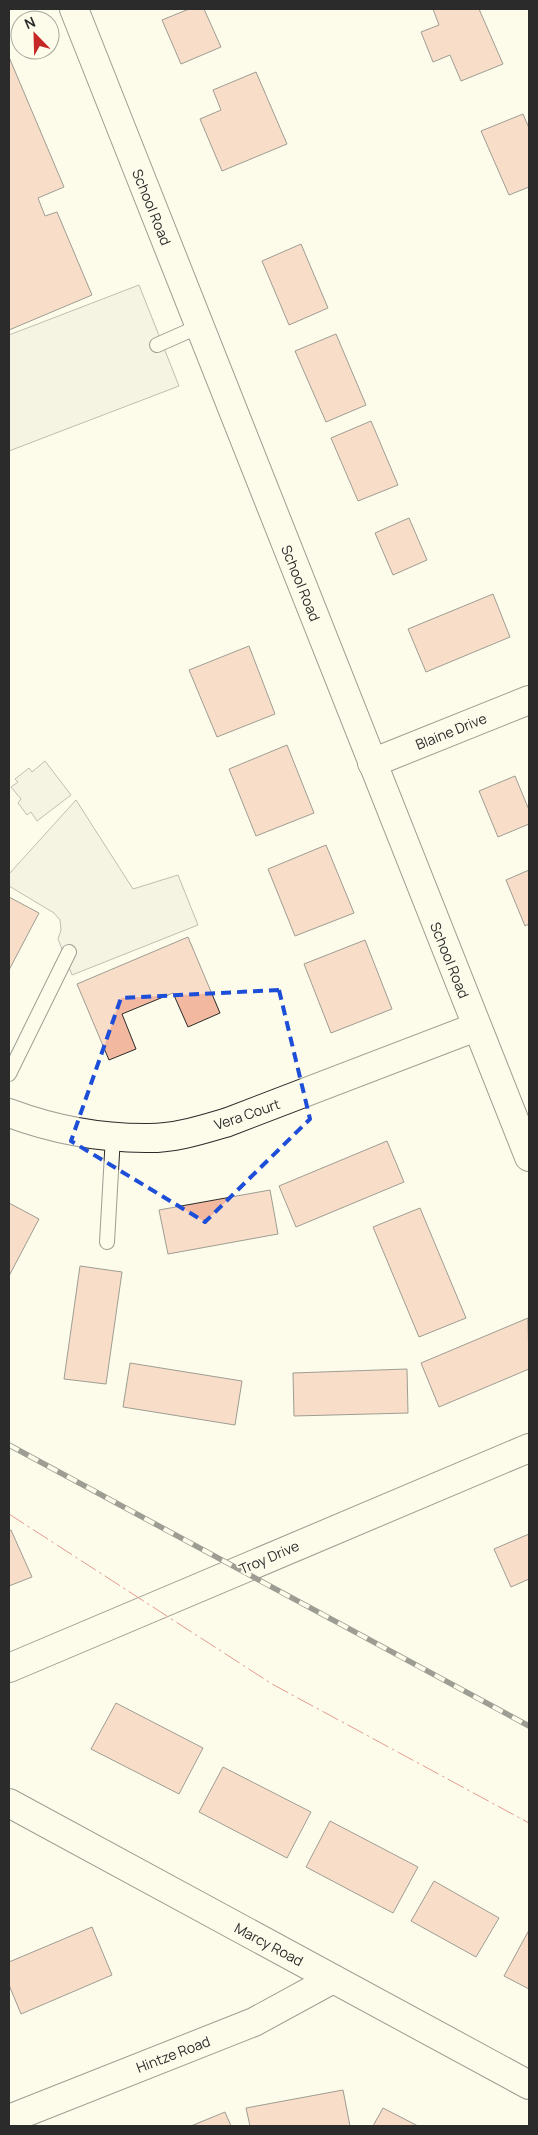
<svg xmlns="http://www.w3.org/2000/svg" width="538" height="2135" font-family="Manrope,sans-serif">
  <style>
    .green { fill: #ecebdb; stroke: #74746e }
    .parking { fill: #eceadb; stroke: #74746e }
    .building { fill: #f2b8a0; stroke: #2b2b2b }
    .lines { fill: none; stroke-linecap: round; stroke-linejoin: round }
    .service-casing { stroke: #2b2b2b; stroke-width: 16 }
    .minor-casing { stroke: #2b2b2b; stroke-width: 30 }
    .tertiary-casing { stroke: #2b2b2b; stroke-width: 30 }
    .service { stroke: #fdfbea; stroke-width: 14 }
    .minor { stroke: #fdfbea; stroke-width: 28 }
    .tertiary { stroke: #fdfbea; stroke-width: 28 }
    .rail-casing { stroke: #2b2b2b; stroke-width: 5.5 }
    .rail { stroke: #fdfbea; stroke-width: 4; stroke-dasharray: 11; stroke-linecap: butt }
    .power { stroke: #c62828; stroke-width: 1; stroke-dasharray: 18 4 2.5 4; stroke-linecap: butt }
    .marked { fill: none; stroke: #1d4ed8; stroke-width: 4; stroke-dasharray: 10 6; stroke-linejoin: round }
    .labels { text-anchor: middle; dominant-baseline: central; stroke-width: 4; stroke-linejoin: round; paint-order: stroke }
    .street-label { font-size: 14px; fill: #2b2b2b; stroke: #fdfbea }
  </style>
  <rect width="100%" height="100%" fill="#fdfbea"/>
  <path class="green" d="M45,761L71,795L37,821L31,812L27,815L18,803L21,799L11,787L18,782L15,779L29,768L32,772Z"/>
  <g class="parking">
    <path d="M139,285L179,386L9,451V335Z"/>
    <path d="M76,800L133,889L178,875L198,925L72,975L58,939L61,930L60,920L54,913L9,886V874Z"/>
  </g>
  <g class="building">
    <path d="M189,9H204L221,47L181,64L162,20Z"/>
    <path d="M433,9H479L503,64L461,81L450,55L433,62L421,32L439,25Z"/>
    <path d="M9,57L64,187L38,198L45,216L57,212L92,295L9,330Z"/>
    <path d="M256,72L287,144L222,171L200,119L221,110L213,90Z"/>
    <path d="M523,114L529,128V187L509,195L481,131Z"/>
    <path d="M301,244L328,308L289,325L262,261Z"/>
    <path d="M336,334L366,405L326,422L295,351Z"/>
    <path d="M371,421L398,485L358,501L331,438Z"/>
    <path d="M409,518L427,560L393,575L375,533Z"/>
    <path d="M493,594L510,637L426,672L408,629Z"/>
    <path d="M249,646L275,714L217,737L189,670Z"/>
    <path d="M287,745L314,813L256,836L229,769Z"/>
    <path d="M515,776L529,810V824L498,837L479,791Z"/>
    <path d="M326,845L354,913L295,936L268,869Z"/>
    <path d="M529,870V924L525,926L506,880Z"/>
    <path d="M9,897L39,913L9,970Z"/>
    <path d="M188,937L220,1013L188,1027L173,993L122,1014L136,1049L109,1060L77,984Z"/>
    <path d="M365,940L392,1009L331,1033L304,964Z"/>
    <path d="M387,1141L404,1182L296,1227L279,1186Z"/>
    <path d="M270,1190L278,1234L168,1254L159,1210Z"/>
    <path d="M9,1203L39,1219L9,1276Z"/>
    <path d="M420,1208L466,1318L419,1337L373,1227Z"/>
    <path d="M80,1266L122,1272L106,1384L64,1379Z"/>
    <path d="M528,1318L529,1369L439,1407L421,1363Z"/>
    <path d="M130,1363L242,1381L235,1425L123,1407Z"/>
    <path d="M407,1369L408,1413L294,1416L293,1373Z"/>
    <path d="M11,1530L32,1577L9,1586V1531Z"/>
    <path d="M529,1534V1579L511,1587L494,1549Z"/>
    <path d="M116,1703L203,1748L179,1794L91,1749Z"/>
    <path d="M223,1767L311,1812L287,1858L199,1812Z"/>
    <path d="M330,1821L418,1867L393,1913L306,1867Z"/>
    <path d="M434,1881L499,1918L476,1957L411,1921Z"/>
    <path d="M92,1927L112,1975L21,2014L9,1985V1962Z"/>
    <path d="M529,1930V1989L504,1976Z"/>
    <path d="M343,2090L350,2126H250L246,2108Z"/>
    <path d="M383,2108L418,2126H373Z"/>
    <path d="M225,2112L231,2126H191Z"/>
  </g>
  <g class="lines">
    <g class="service-casing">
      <g id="service">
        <path d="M157,345L200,326"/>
        <path d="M9,1074L69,952"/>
        <path d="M107,1242L113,1136"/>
      </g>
    </g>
    <g class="minor-casing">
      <g id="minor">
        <path d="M74,9L529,1157"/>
        <path d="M372,763L529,700"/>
        <path d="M9,1113C52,1129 98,1138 145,1138C173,1139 201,1130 228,1122L476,1027"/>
        <path d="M9,1803L529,2085"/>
        <path d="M9,2119L254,2022L333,1979"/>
      </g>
    </g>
    <g class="tertiary-casing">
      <path id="tertiary" d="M9,1668L529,1448"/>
    </g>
    <use href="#service" class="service"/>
    <use href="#minor" class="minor"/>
    <use href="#tertiary" class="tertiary"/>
    <g class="rail-casing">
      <path id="rail" d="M9,1445L529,1726"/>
    </g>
    <use href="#rail" class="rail"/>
    <path class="power" d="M9,1514L272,1684L529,1823"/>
  </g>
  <path d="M0 0H538V2135H0ZM279,990L310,1119L205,1222L71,1141L121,998Z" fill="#fdfbea" fill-opacity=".55" fill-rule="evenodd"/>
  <path class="marked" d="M279,990L310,1119L205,1222L71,1141L121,998Z"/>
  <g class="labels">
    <g class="street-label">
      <text transform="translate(152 207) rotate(68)">School Road</text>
      <text transform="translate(301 583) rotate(68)">School Road</text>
      <text transform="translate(451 731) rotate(-22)">Blaine Drive</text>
      <text transform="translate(450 960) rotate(68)">School Road</text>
      <text transform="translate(247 1114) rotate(-19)">Vera Court</text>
      <text transform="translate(269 1557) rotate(-23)">Troy Drive</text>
      <text transform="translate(269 1944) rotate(28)">Marcy Road</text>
      <text transform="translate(173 2054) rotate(-21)">Hintze Road</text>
    </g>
  </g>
  <rect width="538" height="2135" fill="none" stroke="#2b2b2b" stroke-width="20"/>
  <g transform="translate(35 35) rotate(337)"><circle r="24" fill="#fdfbea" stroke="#a9a89e"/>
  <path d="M0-4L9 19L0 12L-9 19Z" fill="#c62828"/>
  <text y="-8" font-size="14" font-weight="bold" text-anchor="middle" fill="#2b2b2b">N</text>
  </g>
</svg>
